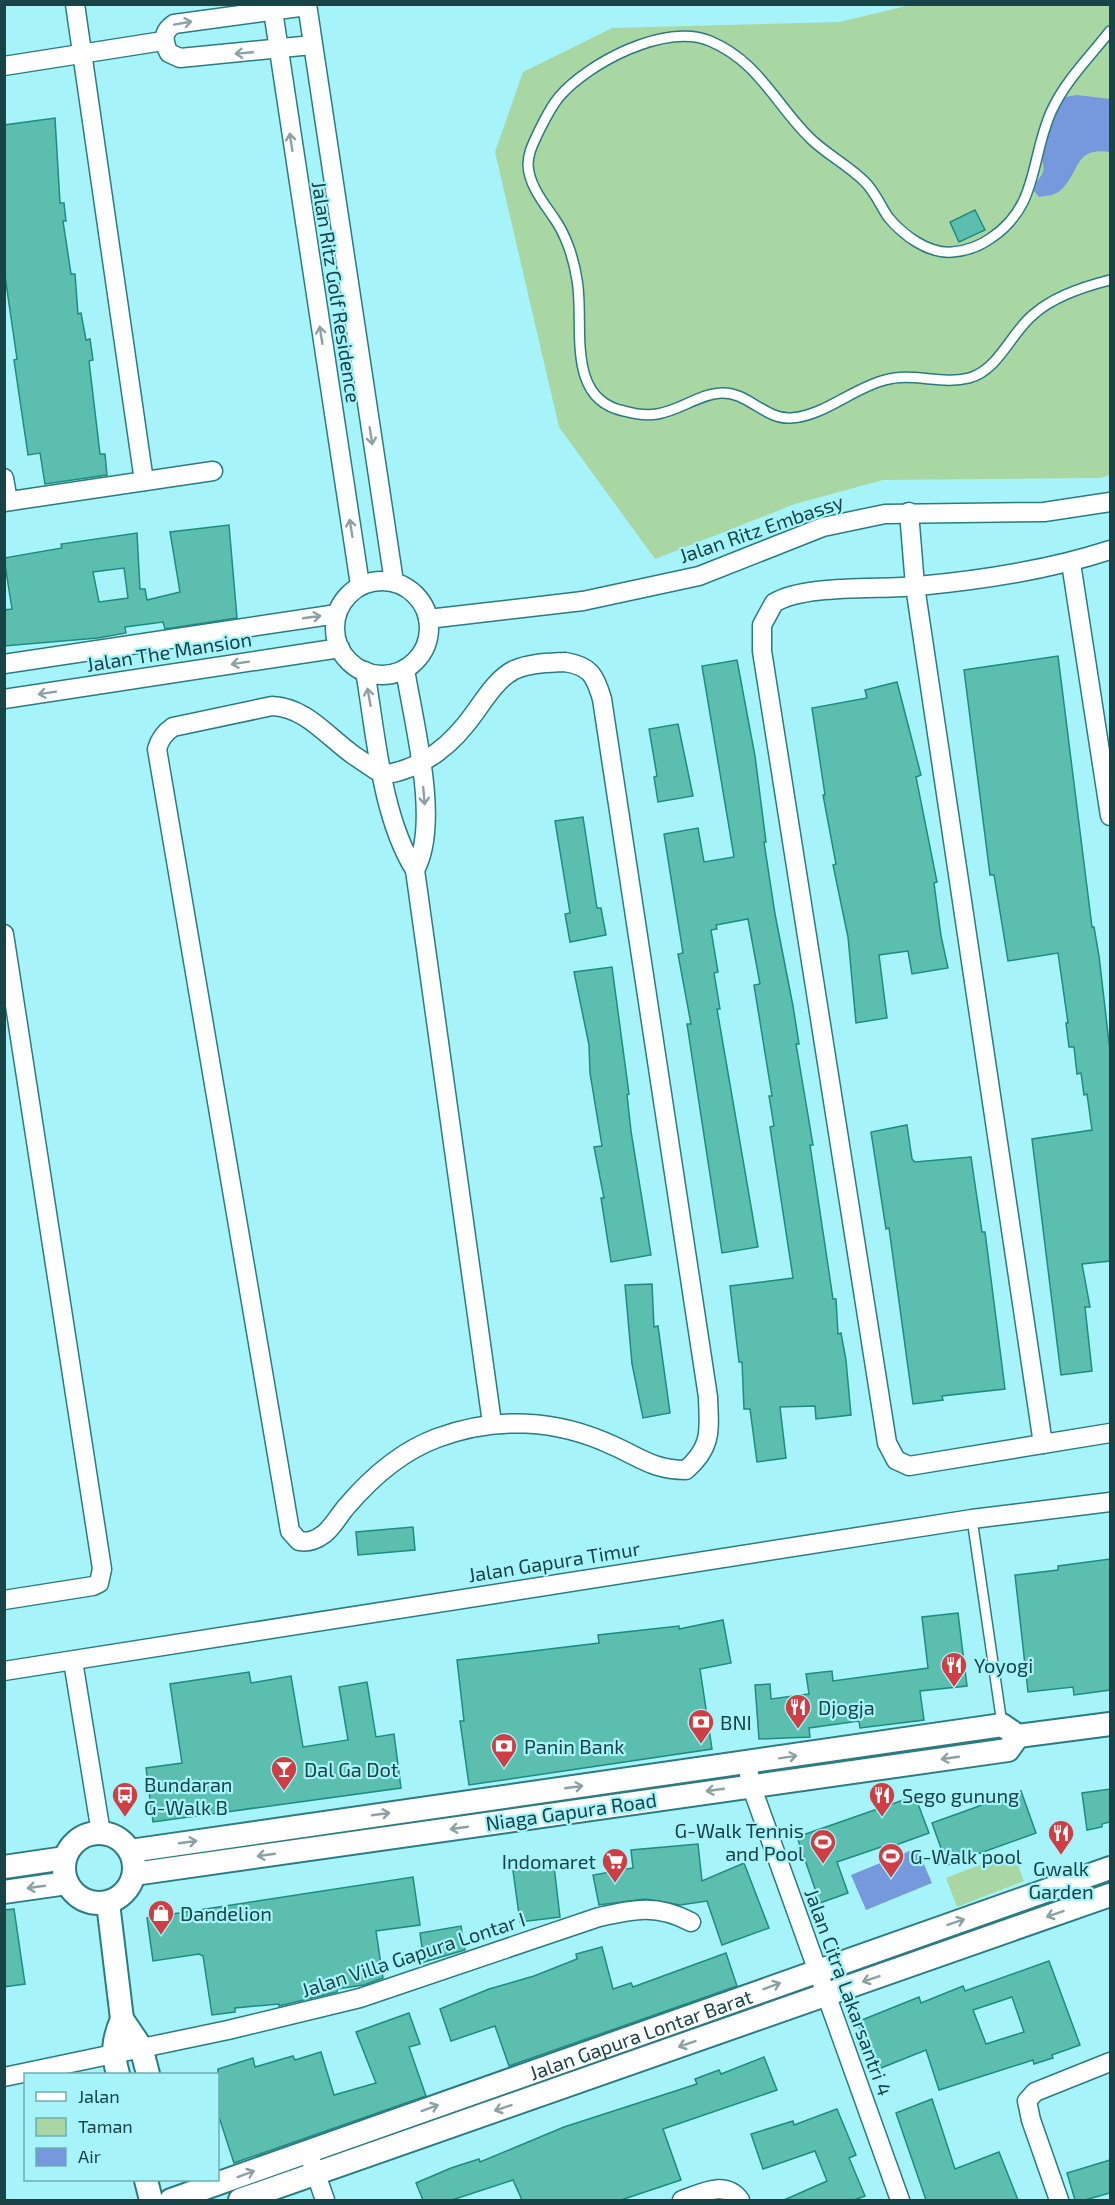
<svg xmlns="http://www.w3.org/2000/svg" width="1115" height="2205" font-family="'Exo 2',sans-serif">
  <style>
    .green { fill: #a8d7a3 }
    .water { fill: #7599dc }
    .building { fill: #5bbeaf; stroke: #1e8c7e; stroke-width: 1.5; fill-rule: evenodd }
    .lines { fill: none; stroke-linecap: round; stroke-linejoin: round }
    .service-casing { stroke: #2b7b81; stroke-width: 12 }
    .minor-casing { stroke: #2b7b81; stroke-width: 21 }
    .tertiary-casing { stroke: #2b7b81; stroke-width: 26 }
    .service { stroke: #fff; stroke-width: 9 }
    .minor { stroke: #fff; stroke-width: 18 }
    .tertiary { stroke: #fff; stroke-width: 22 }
    .oneway { stroke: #8ca1a3 }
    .labels { text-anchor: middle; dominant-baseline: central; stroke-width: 4.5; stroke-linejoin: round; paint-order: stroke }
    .street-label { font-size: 20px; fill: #184347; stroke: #a6f4fa }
    .poi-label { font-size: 20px; fill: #184347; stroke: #a6f4fa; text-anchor: start }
  </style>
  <rect width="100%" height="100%" fill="#a6f4fa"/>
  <g class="green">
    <path d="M915,4L1110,5V475L1100,478L883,480L795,504L655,559L559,427L495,152L523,72L612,28L839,22Z"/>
    <path d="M1013,1852L1024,1881L957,1907L946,1878Z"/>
  </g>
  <g class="water">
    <path d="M1077,95L1110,99V152C1074,147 1081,170 1062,189C1056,195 1047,196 1039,197L1034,191C1036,175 1050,176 1040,156L1051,117L1065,97Z"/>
    <path d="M917,1848L932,1883L866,1910L851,1875Z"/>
  </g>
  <g class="building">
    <path d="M55,118L60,203H64L66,221H63L71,274H75L78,314L81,313L86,340L90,339L93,360L89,361L100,454H105L107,475L45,484L40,453L28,455L14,360L17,359L4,269V125Z"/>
    <path d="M975,210L985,230L959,242L950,222Z"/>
    <path d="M229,525L237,618L165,629L163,622L125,627L126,633L98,638L4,646V610L12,609L4,558L62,548L61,544L137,533L140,589H145L147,600L180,592L170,532ZM124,568L128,598L99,602L93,572Z"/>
    <path d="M1058,656L1092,927H1094L1099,956L1110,1051V1261L1082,1264L1090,1307H1085L1092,1371L1061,1375L1032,1139L1092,1130L1087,1094L1084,1095L1081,1073L1077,1074L1074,1047H1069L1066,1023H1068L1058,953L1008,961L994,875H990L964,670Z"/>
    <path d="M737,660L755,756L766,842H764L775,914L793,1006L799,1044H796L813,1145H810L833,1299H836L838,1334L841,1333L846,1360L851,1415L816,1419L815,1406L780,1407L786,1458L757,1462L750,1409H744L742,1362H739L730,1286L793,1278L770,1127L774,1126L769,1096H772L754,985L760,984L748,919L716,925L717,929L711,930L718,972L714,973L720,1009H717L758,1247L722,1253L687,1024H691L678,954L683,953L664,834L698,828L704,862L734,857L702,666Z"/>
    <path d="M897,682L921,775L916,777L937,882L934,883L941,936L948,968L912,974L908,951L879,955L887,1018L856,1023L848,937L833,865L836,864L823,795H825L812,708L867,698L865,690Z"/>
    <path d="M678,724L693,796L658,802L654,777L657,776L649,729Z"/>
    <path d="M583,817L597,908H601L606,935L570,942L565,914L570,913L555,821Z"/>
    <path d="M612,967L629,1094L627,1095L631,1131L651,1255L611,1262L601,1198H604L594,1147L602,1146L590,1073L589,1045L574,972Z"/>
    <path d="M907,1125L912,1159L915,1162L971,1157L982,1232H985L1005,1389L942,1396L943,1400L913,1404L889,1228L886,1229L871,1132Z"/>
    <path d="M652,1284L654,1327L658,1326L670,1413L643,1418L632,1364L625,1285Z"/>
    <path d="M413,1527L415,1550L358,1555L356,1532Z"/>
    <path d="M1110,1559V1690L1074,1695L1073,1687L1028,1692L1015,1575L1058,1570V1566Z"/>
    <path d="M958,1613L967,1686L920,1691L924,1720L860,1728L859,1721L809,1728L810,1737L759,1739L755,1685L770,1684L771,1699L809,1694L806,1674L832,1671L833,1681L928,1668L922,1617Z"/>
    <path d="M723,1620L731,1663L700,1669L712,1749L469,1785L460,1721H464L457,1660L599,1643L598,1635L679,1626V1629Z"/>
    <path d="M249,1672L251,1683L291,1676L303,1747L348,1740L339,1687L367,1682L376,1737L394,1734L401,1788L153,1822L146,1768L182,1763L170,1684Z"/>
    <path d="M1110,1789V1822L1102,1824V1827L1087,1830L1082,1793Z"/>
    <path d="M1021,1791L1036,1833L947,1865L932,1823Z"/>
    <path d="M915,1796L929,1833L882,1850L881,1847L837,1862L848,1893L820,1903L797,1837Z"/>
    <path d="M698,1844L702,1881L744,1863L769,1928L722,1945L707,1901L680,1905L645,1899L599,1905L593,1875L633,1868L631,1850Z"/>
    <path d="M554,1866L560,1917L520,1922L513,1871Z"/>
    <path d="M413,1877L420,1925L376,1931L383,1978L364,1985L337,1989V1992L279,2006V2004L235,2008V2012L212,2015L203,1956L199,1954L153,1961L147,1918Z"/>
    <path d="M14,1909L25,1984L4,1987V1910Z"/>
    <path d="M461,1926L465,1950L424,1962L420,1933Z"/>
    <path d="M602,1947L613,1989L631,1983L633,1987L726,1953L737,1986L509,2066L495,2026L451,2041L440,2009L489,1989L534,1976L577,1959L576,1954Z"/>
    <path d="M1049,1961L1080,2045L1052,2055L1053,2058L1034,2064L1033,2060L939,2090L926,2050L876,2070L857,2022L919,1997L921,2003L963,1986L965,1991ZM1012,1997L1024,2032L986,2044L973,2010Z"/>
    <path d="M409,2013L420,2044L409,2047L426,2096L234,2163L218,2114V2069L253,2058L255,2067L293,2056L295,2060L321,2052L334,2095L376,2083L356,2032Z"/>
    <path d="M764,2057L777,2090L663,2129L681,2180L621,2200H522L513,2180L452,2200H423L416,2183L451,2168L479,2159L480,2162L564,2127L697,2084L695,2079L719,2070L721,2074Z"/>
    <path d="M932,2099L955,2169L999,2152L1018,2200H926L896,2113Z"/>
    <path d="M837,2109L856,2155L849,2158L865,2196L854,2200H784L827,2181L815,2151L763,2169L751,2134L793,2121L794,2125Z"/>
    <path d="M1110,2160V2193L1085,2200H1075L1067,2173Z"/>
  </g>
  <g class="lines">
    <g class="service-casing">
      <g id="service">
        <path d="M1110,31C1089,58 1065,81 1051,112C1030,159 1039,206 991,238C980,246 966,251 952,252C928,254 903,235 888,217C880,205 875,192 865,182C849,166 828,155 812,140C776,106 760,62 710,41C666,22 588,63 559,97C550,108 544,121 538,133C533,144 528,153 528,165C529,185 543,202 554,218C566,235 574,259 577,280C585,323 564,399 624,411C635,414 646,416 657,414C679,411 699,394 721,393C747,391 765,420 791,418C824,416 853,388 885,380C912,372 941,385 969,378C999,370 1011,332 1034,314C1053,297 1086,286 1110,280"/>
        <path d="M972,1519L1002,1724"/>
      </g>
    </g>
    <g class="minor-casing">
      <g id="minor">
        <path d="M75,4L144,481"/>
        <path d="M272,4L360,585"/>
        <path d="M307,4L394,582"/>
        <path d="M307,6L174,24C162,32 163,41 169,53L180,58L312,45"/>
        <path d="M4,66L163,41"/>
        <path d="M4,478L8,501"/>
        <path d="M4,502L213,471"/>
        <path d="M909,512L915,586L1043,1444"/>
        <path d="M1110,550C1049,570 982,580 918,586C879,590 805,584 774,603L762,625V651L887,1443L896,1460L909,1466L1110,1433"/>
        <path d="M1071,563L1110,816"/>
        <circle cx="382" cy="628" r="47"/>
        <path d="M428,619L583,601L699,576L823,527L885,514L1044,512L1110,502"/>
        <path d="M565,662C590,666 595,675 602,699L708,1397C709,1430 713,1446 686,1470C654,1470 641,1458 614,1446C557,1419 496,1416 437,1438C402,1451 371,1478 347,1506C339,1515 333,1527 324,1534C316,1540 309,1543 299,1541L290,1531L157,749C160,739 164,733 173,727L272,706C305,707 327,736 352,754C362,761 373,768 383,775C425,768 453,744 476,711C486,697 498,678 514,670C530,663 548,663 565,662Z"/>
        <path d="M4,664L337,614"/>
        <path d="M365,671C376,734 381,816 415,870C441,823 413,721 405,669"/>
        <path d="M4,699L340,648"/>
        <path d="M415,870L492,1423"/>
        <path d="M4,934L102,1569L99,1583L93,1586L4,1600"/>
        <path d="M73,1661L101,1833"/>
        <path d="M4,1671L972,1519L1110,1502"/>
        <path d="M747,1763L751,1785L900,2200"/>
        <path d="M4,2077L228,2030L360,1998L599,1917C635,1909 657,1904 691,1922"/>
        <path d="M312,2163L325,2200"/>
        <path d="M682,2200C701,2194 725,2179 740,2200"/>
        <path d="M1059,2200L1031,2120L1027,2101L1035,2092L1110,2062"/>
      </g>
    </g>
    <g class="tertiary-casing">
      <g id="tertiary">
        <path d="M1018,1736L1110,1724"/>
        <circle cx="99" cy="1868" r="35"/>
        <path d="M130,1851L1002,1725L1018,1736L1008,1750L134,1874"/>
        <path d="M4,1867L65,1858"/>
        <path d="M4,1892L67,1883"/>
        <path d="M108,1903L122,2019C113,2040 112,2053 118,2074"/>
        <path d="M122,2019L141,2047L148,2074"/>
        <path d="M146,2180L151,2200"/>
        <path id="s1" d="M171,2200L1110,1868"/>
        <path d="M240,2200L1110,1895"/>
      </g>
    </g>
    <use href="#service" class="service"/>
    <use href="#minor" class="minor"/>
    <use href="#tertiary" class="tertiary"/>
  </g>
  <defs><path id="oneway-shaft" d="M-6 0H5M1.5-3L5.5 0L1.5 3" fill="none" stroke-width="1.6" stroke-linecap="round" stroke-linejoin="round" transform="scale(1.5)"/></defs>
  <g class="oneway">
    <use href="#oneway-shaft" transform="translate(183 23) rotate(-10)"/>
    <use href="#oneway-shaft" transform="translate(244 53) rotate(175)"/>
    <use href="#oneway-shaft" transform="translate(291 142) rotate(-99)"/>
    <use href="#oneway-shaft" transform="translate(321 335) rotate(-99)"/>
    <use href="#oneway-shaft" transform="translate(371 436) rotate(81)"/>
    <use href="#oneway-shaft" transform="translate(351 528) rotate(-99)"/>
    <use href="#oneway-shaft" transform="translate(312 617) rotate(-8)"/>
    <use href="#oneway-shaft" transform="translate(240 663) rotate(171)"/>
    <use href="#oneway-shaft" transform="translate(47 693) rotate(171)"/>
    <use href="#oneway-shaft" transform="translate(369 697) rotate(-100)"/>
    <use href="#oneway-shaft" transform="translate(424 796) rotate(85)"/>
    <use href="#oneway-shaft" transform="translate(788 1757) rotate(-9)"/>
    <use href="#oneway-shaft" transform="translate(950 1758) rotate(172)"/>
    <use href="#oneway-shaft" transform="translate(574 1787) rotate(-8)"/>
    <use href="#oneway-shaft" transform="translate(715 1790) rotate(172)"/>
    <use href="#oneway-shaft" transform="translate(381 1814) rotate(-8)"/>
    <use href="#oneway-shaft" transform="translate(459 1828) rotate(172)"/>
    <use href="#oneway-shaft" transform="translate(188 1842) rotate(-8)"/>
    <use href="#oneway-shaft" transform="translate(266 1855) rotate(172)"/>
    <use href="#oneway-shaft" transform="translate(36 1887) rotate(172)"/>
    <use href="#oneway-shaft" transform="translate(1055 1914) rotate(161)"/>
    <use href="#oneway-shaft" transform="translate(956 1922) rotate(-19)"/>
    <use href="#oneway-shaft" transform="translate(871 1979) rotate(161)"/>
    <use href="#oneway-shaft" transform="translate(772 1986) rotate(-20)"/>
    <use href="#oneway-shaft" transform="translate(687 2044) rotate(161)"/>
    <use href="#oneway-shaft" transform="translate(430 2108) rotate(-20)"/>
    <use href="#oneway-shaft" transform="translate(503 2108) rotate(161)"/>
    <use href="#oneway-shaft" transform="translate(246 2174) rotate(-20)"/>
  </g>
  <defs>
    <g id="restaurant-pin" transform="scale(1.35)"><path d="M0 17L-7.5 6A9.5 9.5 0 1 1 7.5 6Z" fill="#ce3e45" stroke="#a6f4fa"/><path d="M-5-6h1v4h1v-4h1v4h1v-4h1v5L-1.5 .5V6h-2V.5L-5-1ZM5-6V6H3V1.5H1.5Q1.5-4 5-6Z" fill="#fff"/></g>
    <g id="bank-pin" transform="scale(1.35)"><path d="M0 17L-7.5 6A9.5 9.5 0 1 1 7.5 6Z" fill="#ce3e45" stroke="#a6f4fa"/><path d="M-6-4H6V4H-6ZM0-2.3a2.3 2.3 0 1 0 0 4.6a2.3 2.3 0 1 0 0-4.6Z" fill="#fff"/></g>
    <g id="bar-pin" transform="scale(1.35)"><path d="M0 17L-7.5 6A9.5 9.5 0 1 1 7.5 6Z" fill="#ce3e45" stroke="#a6f4fa"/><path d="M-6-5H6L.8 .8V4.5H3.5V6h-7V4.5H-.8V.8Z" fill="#fff"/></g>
    <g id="bus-pin" transform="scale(1.35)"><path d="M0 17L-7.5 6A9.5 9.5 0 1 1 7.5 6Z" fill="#ce3e45" stroke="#a6f4fa"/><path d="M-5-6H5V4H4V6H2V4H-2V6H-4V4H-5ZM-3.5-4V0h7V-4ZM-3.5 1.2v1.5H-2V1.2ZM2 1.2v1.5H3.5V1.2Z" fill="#fff"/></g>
    <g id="stadium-pin" transform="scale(1.35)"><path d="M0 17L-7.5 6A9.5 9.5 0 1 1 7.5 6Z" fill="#ce3e45" stroke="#a6f4fa"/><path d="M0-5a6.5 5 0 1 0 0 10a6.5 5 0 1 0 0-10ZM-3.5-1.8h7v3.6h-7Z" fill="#fff"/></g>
    <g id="supermarket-pin" transform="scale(1.35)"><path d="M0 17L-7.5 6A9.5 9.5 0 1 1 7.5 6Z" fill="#ce3e45" stroke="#a6f4fa"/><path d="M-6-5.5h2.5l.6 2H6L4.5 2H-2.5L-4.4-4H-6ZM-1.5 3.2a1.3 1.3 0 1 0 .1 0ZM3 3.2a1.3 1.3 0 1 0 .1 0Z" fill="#fff"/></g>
    <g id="shop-pin" transform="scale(1.35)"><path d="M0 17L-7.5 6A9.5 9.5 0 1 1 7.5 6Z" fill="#ce3e45" stroke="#a6f4fa"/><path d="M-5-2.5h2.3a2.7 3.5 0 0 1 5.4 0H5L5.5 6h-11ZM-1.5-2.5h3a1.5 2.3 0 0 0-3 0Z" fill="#fff"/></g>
  </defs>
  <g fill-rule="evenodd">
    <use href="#restaurant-pin" x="954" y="1665"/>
    <use href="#restaurant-pin" x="798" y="1707"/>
    <use href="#bank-pin" x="701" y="1722"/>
    <use href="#bank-pin" x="504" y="1746"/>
    <use href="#bar-pin" x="284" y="1769"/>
    <use href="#bus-pin" x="125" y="1795"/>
    <use href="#restaurant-pin" x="882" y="1795"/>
    <use href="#restaurant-pin" x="1061" y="1833"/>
    <use href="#stadium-pin" x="823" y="1842"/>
    <use href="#stadium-pin" x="891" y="1856"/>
    <use href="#supermarket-pin" x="615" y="1861"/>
    <use href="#shop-pin" x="161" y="1913"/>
  </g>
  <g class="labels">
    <g class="street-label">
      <text transform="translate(337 292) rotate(81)">Jalan Ritz Golf Residence</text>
      <text transform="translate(761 528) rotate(-19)">Jalan Ritz Embassy</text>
      <text transform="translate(169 651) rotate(-9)">Jalan The Mansion</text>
      <text transform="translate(554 1561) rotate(-9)">Jalan Gapura Timur</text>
      <text transform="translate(571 1811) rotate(-8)">Niaga Gapura Road</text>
      <text transform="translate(413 1954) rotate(-18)">Jalan Villa Gapura Lontar I</text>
      <text transform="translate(849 1992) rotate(70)">Jalan Citra Lakarsantri 4</text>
      <text stroke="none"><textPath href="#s1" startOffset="498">Jalan Gapura Lontar Barat</textPath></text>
    </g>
    <g class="poi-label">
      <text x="974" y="1665">Yoyogi</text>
      <text x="818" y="1707">Djogja</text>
      <text x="720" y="1722">BNI</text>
      <text x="524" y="1746">Panin Bank</text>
      <text x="304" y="1769">Dal Ga Dot</text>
      <text x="144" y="1784">Bundaran<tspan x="144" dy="23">G-Walk B</tspan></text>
      <text x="902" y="1795">Sego gunung</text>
      <text x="804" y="1830" text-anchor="end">G-Walk Tennis<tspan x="804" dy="23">and Pool</tspan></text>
      <text x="910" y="1856">G-Walk pool</text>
      <text x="596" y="1861" text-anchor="end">Indomaret</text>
      <text x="1061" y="1868" text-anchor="middle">Gwalk<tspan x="1061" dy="23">Garden</tspan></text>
      <text x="180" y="1913">Dandelion</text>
    </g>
  </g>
  <rect width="1115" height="2205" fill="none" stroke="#184347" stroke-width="12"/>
  <rect x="24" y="2073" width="195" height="108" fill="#a6f4fa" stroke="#6dadb2" stroke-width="1.5"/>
  <rect x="36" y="2092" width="30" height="9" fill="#ffffff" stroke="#6dadb2" stroke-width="1.5"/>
  <text x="78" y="2103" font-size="18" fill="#184347">Jalan</text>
  <rect x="36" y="2118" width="30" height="18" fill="#a8d7a3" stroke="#6dadb2" stroke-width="1.5"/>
  <text x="78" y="2133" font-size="18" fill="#184347">Taman</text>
  <rect x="36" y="2148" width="30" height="18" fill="#7599dc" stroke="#6dadb2" stroke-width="1.5"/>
  <text x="78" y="2163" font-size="18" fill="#184347">Air</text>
</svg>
